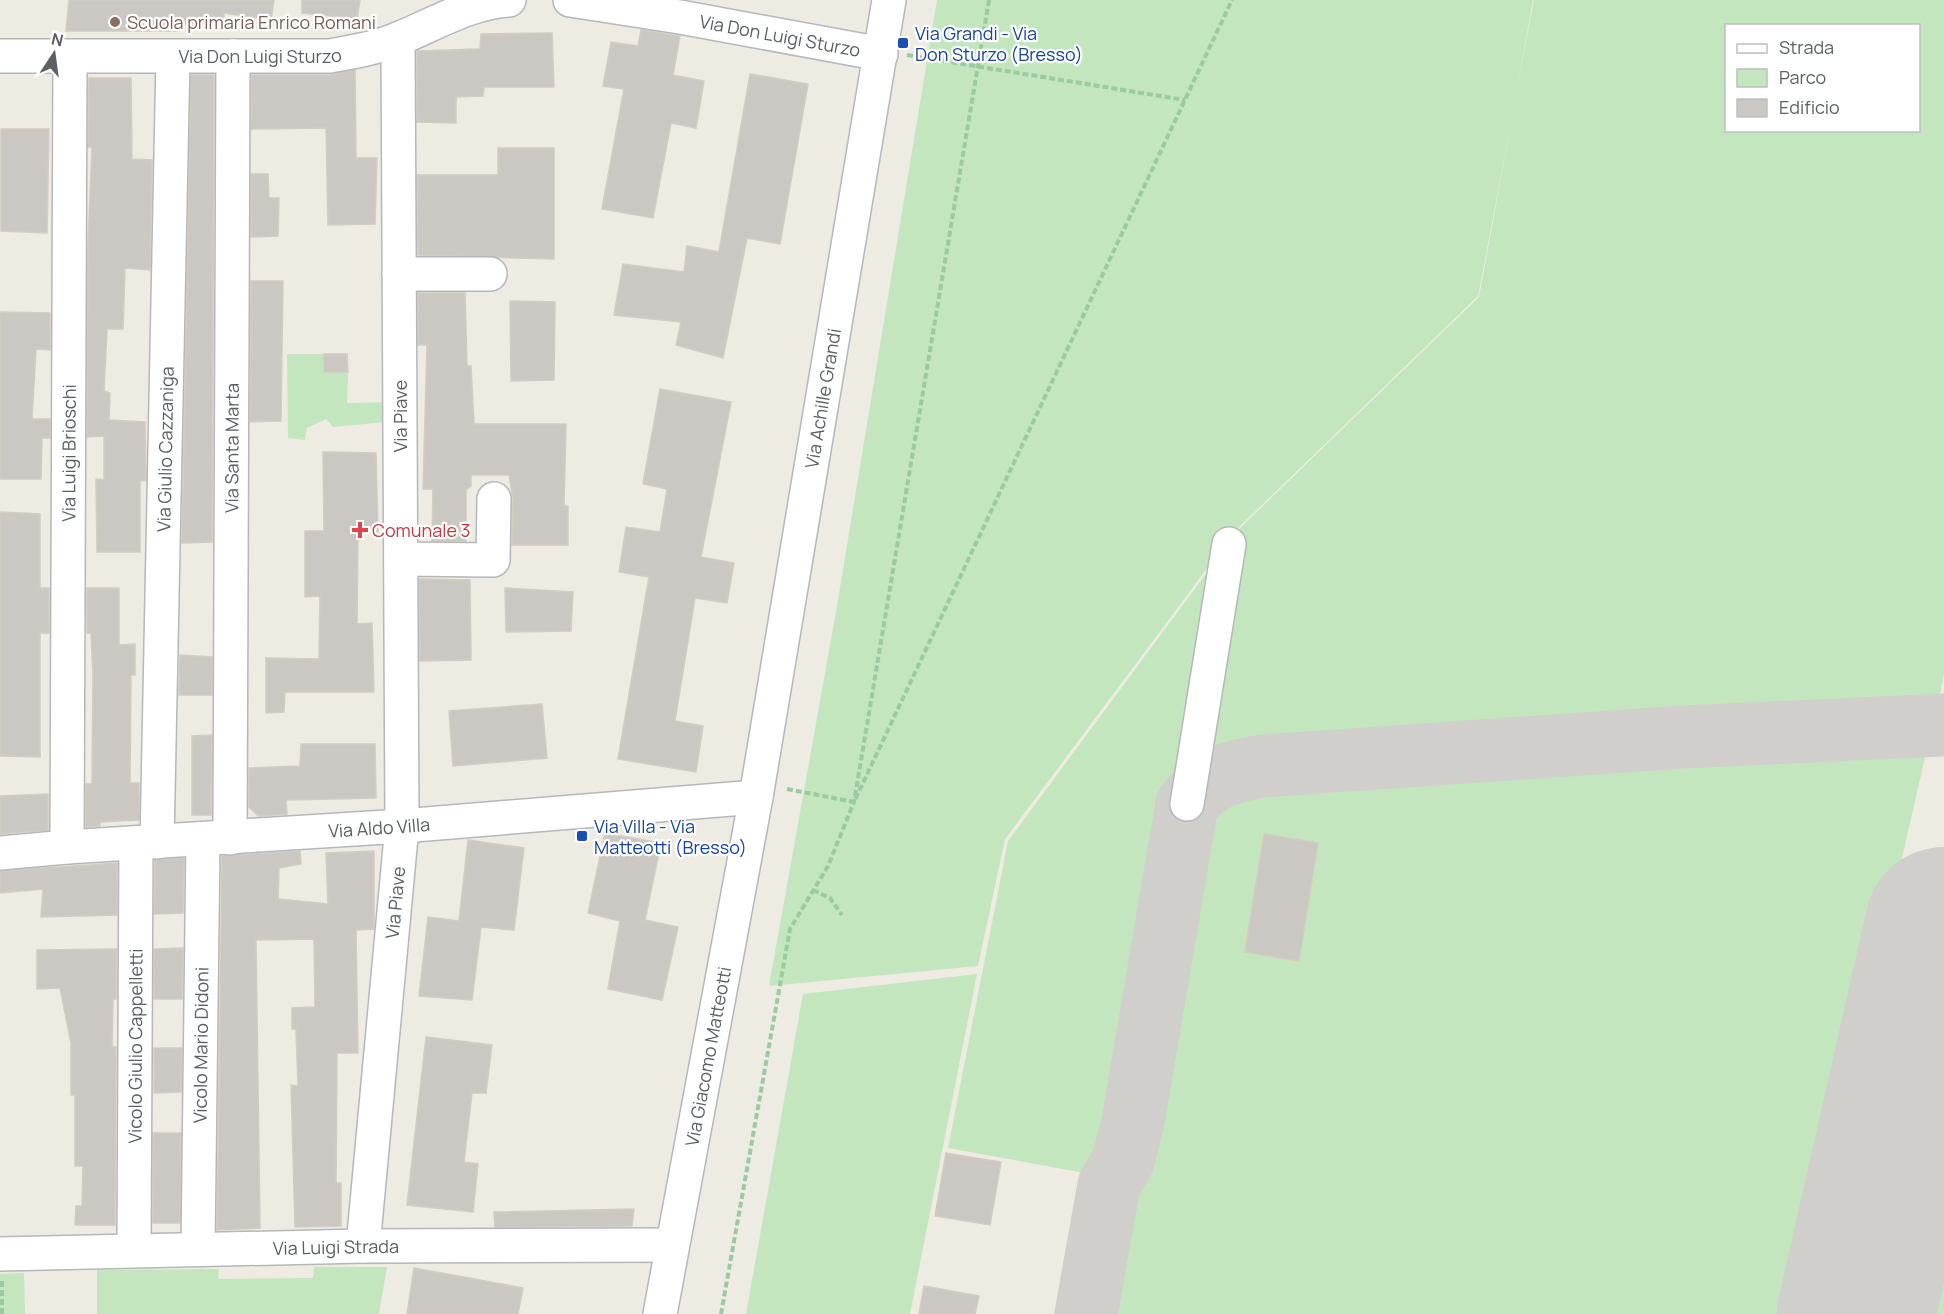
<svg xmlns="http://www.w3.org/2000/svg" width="1944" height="1314" font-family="Manrope,sans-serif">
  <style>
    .green { fill: #c3e6bf; fill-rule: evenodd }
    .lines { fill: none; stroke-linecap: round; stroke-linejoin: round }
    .taxiway { stroke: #d0cfcc; stroke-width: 63 }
    .runway { stroke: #d0cfcc; stroke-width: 158 }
    .building { fill: #cbc7c2; stroke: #d3ccc1; stroke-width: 1.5 }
    .minor-casing { stroke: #b4b7bb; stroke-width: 36 }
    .path { stroke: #99caa2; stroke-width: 4; stroke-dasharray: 6 3; stroke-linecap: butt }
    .minor { stroke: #fff; stroke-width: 33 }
    .education-dot { fill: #8d6e63; stroke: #fff; stroke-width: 2 }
    .transit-dot { fill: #1a4fb4; stroke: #fff; stroke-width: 2 }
    .health-dot { fill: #e0444e; stroke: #fff; stroke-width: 2 }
    .labels { text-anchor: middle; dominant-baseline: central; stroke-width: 4.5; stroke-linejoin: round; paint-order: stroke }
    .education-label { font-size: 18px; fill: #785e54; stroke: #fff; text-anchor: start }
    .transit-label { font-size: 18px; fill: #164399; stroke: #fff; text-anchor: start }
    .street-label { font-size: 18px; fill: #5b6064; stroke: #fff }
    .health-label { font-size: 18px; fill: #be3a42; stroke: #fff; text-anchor: start }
  </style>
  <rect width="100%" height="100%" fill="#eeebe3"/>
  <g class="green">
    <path d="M937,0H1533L1517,88L1534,0H1944V675L1937,708L1259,753L1202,754L1237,531L1479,297L1512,118L1478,296L1235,531L1005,839L978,966L769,986L837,606ZM1726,26H1918V130H1726Z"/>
    <path d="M287,354H324V372H348L347,403L387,402L386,422L333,427L326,419L307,428L305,440L288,438Z"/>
    <path d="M1222,552L1107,1177L948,1148L1008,841Z"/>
    <path d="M1812,741L1813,751L1927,749L1797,1314H1110L1134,1191L1198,808L1220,790L1328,771Z"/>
    <path d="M977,974L910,1314H746L803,994Z"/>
    <path d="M1944,1164V1314H1910L1915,1293Z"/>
    <path d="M314,1267H387L379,1314H97V1270L219,1269L218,1279L313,1278Z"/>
    <path d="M24,1273L25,1314H0V1274Z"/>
  </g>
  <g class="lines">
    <path class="taxiway" d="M1086,1314L1109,1185L1123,1161L1133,1122L1187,804C1211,775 1228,773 1262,766L1684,737L1944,725"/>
    <path class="runway" d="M1856,1314L1944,926"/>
  </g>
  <g class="building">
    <path d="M69,0H274L271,20L224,13L223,24H177V31H66Z"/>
    <path d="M302,0H360L357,19L302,13Z"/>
    <path d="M641,30L680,36L673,75L704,81L696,128L671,123L653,218L602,209L624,89L603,86L611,42L638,46Z"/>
    <path d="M552,33L554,87H484L483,96L456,97V123L417,122V51L480,49L481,34Z"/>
    <path d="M355,70L356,158H377L375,224L328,225L326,128L251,129L252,75H330Z"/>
    <path d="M750,74L808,84L780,244L747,238L723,358L676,345L681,322L614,315L623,264L684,272L687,246L719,252Z"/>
    <path d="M191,75H214L212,542L182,543Z"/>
    <path d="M89,78H131L132,159L152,160L150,270L125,268L123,329H107L104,391L110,393L109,420L145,422L146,480L140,481V552H97L96,479L104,480V436L87,437L88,244L92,147H88Z"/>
    <path d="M1,129H49L47,233L1,231Z"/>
    <path d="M498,148H554V259L418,255L417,175H498Z"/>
    <path d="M251,174H268L269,198H279L278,236L251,237Z"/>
    <path d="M251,281H283L281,421L250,422Z"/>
    <path d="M418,293H465L467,366H471L474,424H566L564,506H568V545H512L513,499L509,475H471V486L466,489V541H432L433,489H423L427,345H418Z"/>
    <path d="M510,301L555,302L554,380L511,381Z"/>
    <path d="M0,312L50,313V350L36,349L32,419H50V438H42L41,479H0Z"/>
    <path d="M324,354H347L348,372H324Z"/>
    <path d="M660,389L731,402L701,557L734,563L727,603L695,598L675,721L703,726L696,772L618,759L649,577L619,572L626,527L660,532L667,489L643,484Z"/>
    <path d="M323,452L376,453L378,532L358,534L357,624L372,623L374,692H285L284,712L266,713V658L319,659L320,596L305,597V531H324Z"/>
    <path d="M0,512L40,514V588H49V633H40V757L0,756Z"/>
    <path d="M419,579L470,580L471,660L420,661Z"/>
    <path d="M87,588H119V645L135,644V675H131L130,783H139V820L100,822V826L86,827V784H92L93,676L91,633H87Z"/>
    <path d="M505,588L573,592L571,631L506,632Z"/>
    <path d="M180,655L212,657V695H179Z"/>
    <path d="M542,704L547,758L453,766L449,711Z"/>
    <path d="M212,735L211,815H192V736Z"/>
    <path d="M301,744H375L376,798L286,800L287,814L258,816L249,807V768L300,766Z"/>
    <path d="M48,794V830L0,834V796Z"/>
    <path d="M605,833L661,843L645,920L678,927L662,1000L608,989L620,921L588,913Z"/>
    <path d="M1264,834L1318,843L1299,961L1245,952Z"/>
    <path d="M468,840L524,848L514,930L481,927L472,1000L419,996L428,917L459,921Z"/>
    <path d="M300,851L301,864L279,868L278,899L328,904L326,853L374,851V929L356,930L358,1053H337L336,1183H341V1226L295,1227L291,1085L298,1086L296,1029H292V1008L315,1007L314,939L256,940L260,1228L217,1230L222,856Z"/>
    <path d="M184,858L183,913L154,914L155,860Z"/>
    <path d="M117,863V915L41,917L43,889L0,893V871Z"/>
    <path d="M183,948L182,999H154V949Z"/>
    <path d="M117,949L116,999H113L112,1046L116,1047L115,1225H75L76,1206H82L83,1166H75V1095H71V1043L60,988L37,989V950Z"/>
    <path d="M426,1037L492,1045L486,1093H472L464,1162L478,1164L473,1212L407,1205Z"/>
    <path d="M154,1048H182L181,1092L154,1093Z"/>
    <path d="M153,1133H181L180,1223H153Z"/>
    <path d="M946,1153L1001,1162L990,1225L935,1216Z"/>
    <path d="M634,1209L632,1226L495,1227L494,1212Z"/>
    <path d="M414,1268L523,1288L518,1314H407Z"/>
    <path d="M924,1286L979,1296L975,1314H919Z"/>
  </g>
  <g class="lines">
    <g class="minor-casing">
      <g id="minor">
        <path id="s1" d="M570,0L680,17L881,54"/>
        <path id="s2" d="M0,56H330C353,52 376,48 398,39C433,25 470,2 509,0"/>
        <path d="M399,274H490"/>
        <path d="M401,559L493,560L494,499"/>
        <path d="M1187,804L1229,544"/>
        <path id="s3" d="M230,838L233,56"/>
        <path id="s4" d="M157,842L173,57"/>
        <path id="s5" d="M67,847L70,57"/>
        <path id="s6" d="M0,853L67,847L402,826L756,797"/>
        <path id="s7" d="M363,1246L402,826L398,39"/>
        <path id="s8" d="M198,1249L203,840"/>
        <path id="s9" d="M134,1250L136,843"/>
        <path id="s10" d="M0,1254L363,1246L672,1245"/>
        <path id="s11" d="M660,1314L756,797L889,0"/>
      </g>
    </g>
    <g class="path">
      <path d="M907,55L1185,100"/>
      <path d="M787,789L854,802L1232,0"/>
      <path d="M813,890L830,898L842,915"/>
      <path d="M2,1281V1314"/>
      <path d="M721,1314L790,929L828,866L854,802L989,0"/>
    </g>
    <use href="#minor" class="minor"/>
  </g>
  <circle class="education-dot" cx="115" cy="22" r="6"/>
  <g class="transit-dot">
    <rect x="897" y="37" width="12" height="12" rx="3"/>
    <rect x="576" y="830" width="12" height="12" rx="3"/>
  </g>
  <path class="health-dot" d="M357 521h6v6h6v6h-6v6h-6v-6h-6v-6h6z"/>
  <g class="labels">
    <g class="education-label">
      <text x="127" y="22">Scuola primaria Enrico Romani</text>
    </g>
    <g class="transit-label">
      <text x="915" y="33">Via Grandi - Via<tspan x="915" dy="21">Don Sturzo (Bresso)</tspan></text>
      <text x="594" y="826">Via Villa - Via<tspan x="594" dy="21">Matteotti (Bresso)</tspan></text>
    </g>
    <g class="street-label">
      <text stroke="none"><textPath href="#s1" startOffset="213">Via Don Luigi Sturzo</textPath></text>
      <text stroke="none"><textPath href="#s2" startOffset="260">Via Don Luigi Sturzo</textPath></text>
      <text stroke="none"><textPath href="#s11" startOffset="930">Via Achille Grandi</textPath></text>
      <text transform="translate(400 416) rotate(-90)">Via Piave</text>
      <text stroke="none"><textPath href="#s3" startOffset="390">Via Santa Marta</textPath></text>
      <text stroke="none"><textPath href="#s4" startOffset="393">Via Giulio Cazzaniga</textPath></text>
      <text stroke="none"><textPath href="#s5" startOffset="394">Via Luigi Brioschi</textPath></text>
      <text stroke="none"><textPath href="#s6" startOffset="380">Via Aldo Villa</textPath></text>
      <text stroke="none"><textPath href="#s7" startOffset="345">Via Piave</textPath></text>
      <text stroke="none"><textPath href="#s8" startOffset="204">Vicolo Mario Didoni</textPath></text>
      <text stroke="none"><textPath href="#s9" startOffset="204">Vicolo Giulio Cappelletti</textPath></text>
      <text stroke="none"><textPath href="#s11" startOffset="262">Via Giacomo Matteotti</textPath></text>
      <text stroke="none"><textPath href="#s10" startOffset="336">Via Luigi Strada</textPath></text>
    </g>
    <g class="health-label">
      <text x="372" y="530">Comunale 3</text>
    </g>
  </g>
  <rect x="1725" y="24" width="195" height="108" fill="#ffffff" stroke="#bdbfc1" stroke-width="1.5"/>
  <rect x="1737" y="44" width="30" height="9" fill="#ffffff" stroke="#bdbfc1" stroke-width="1.5"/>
  <text x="1779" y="54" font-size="18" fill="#5b6064">Strada</text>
  <rect x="1737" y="69" width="30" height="18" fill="#c3e6bf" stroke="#bdbfc1" stroke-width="1.5"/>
  <text x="1779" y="84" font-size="18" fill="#5b6064">Parco</text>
  <rect x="1737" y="99" width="30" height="18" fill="#cbc7c2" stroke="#bdbfc1" stroke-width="1.5"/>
  <text x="1779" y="114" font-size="18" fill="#5b6064">Edificio</text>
  <g transform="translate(54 54) rotate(13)" stroke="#ffffff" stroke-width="4.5" paint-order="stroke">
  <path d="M0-4.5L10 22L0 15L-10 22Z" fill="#5b6064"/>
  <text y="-9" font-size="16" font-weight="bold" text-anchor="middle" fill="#5b6064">N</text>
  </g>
</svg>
